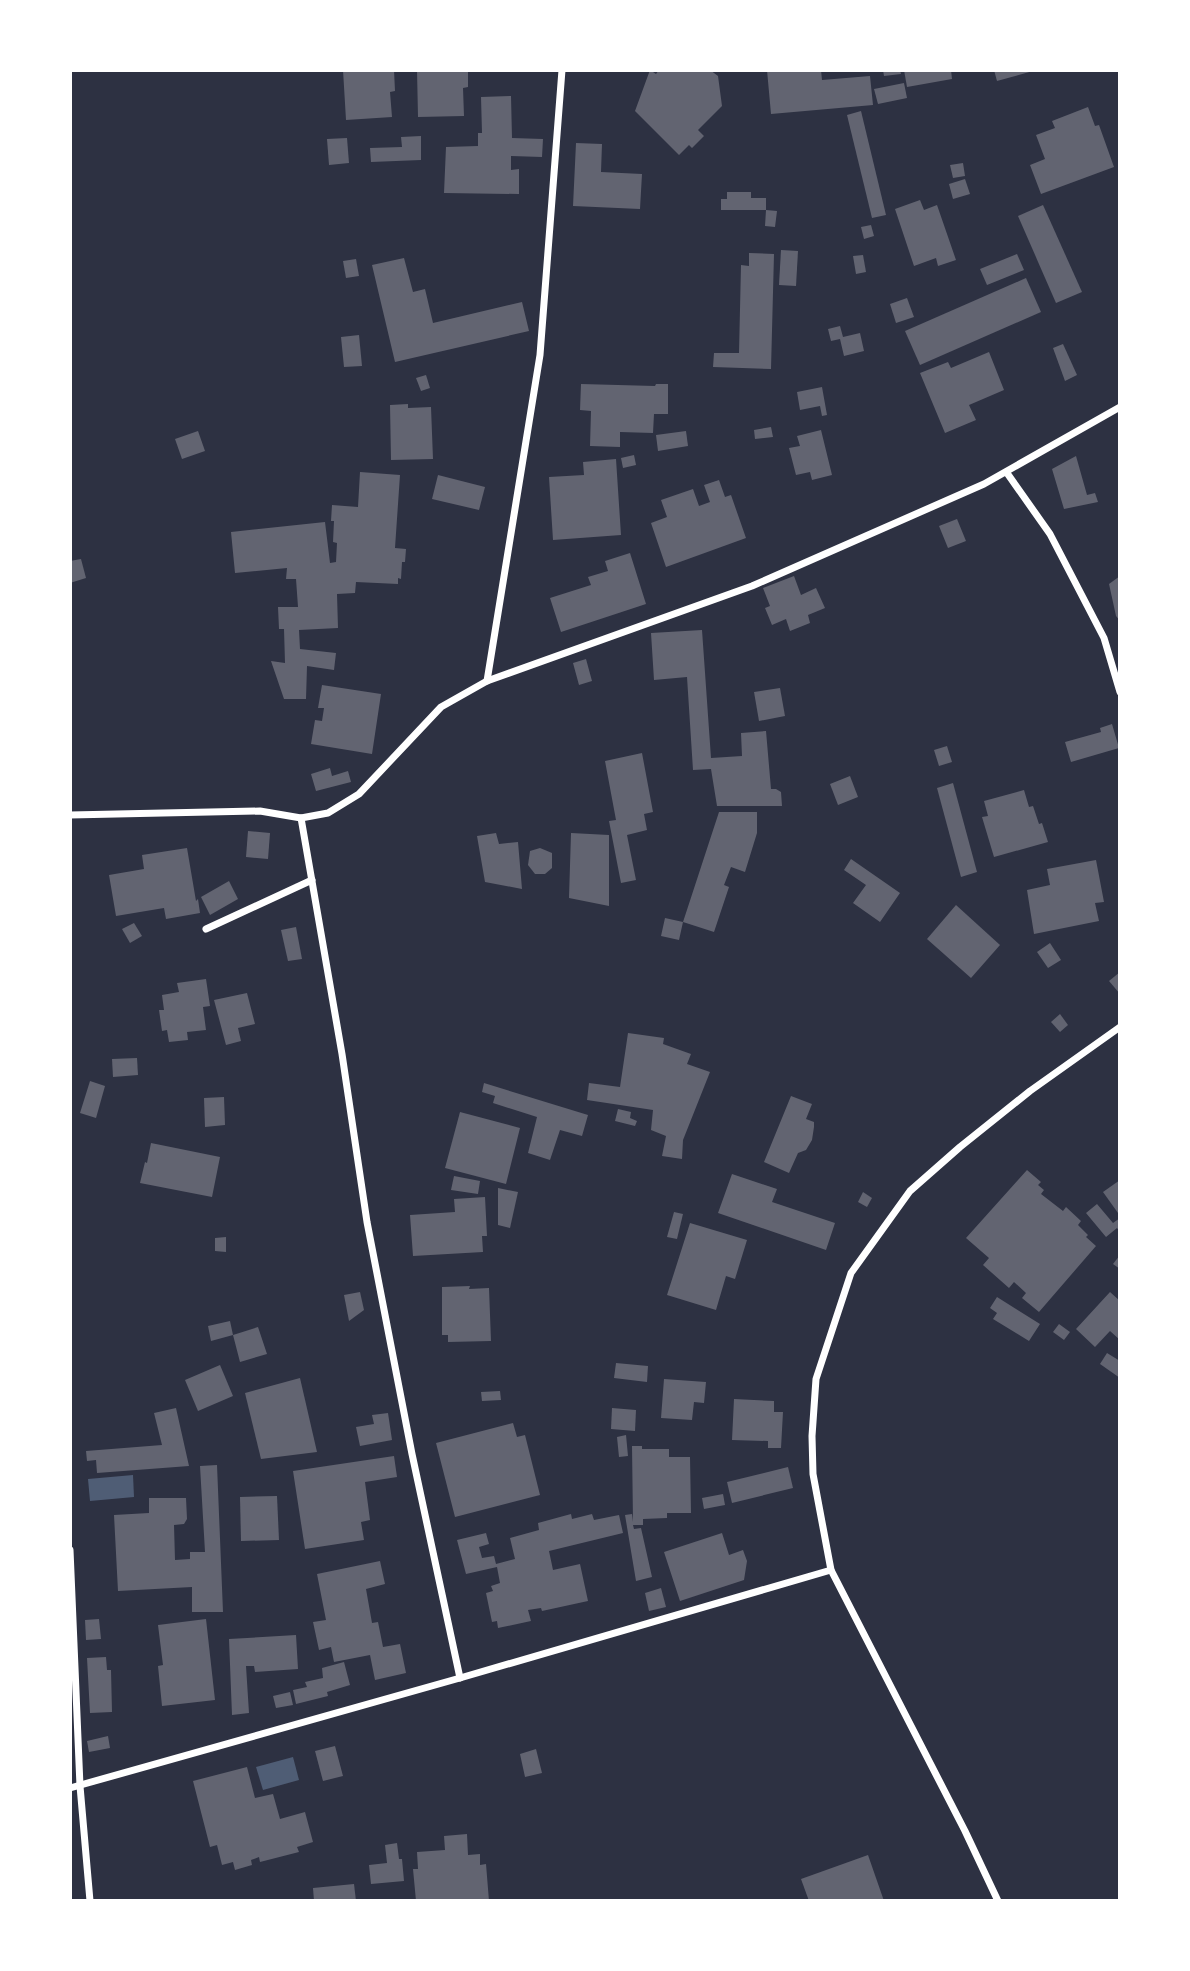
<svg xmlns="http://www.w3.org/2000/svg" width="1190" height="1971" font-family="Manrope,sans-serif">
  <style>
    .water { fill: #4f5d75 }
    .building { fill: #626471 }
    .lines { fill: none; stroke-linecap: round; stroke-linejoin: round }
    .minor { stroke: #fff; stroke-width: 7 }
  </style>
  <rect width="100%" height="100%" fill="#2d3142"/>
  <g class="water">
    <path d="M133,1475L134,1497L90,1501L88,1479Z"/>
    <path d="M293,1757L299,1780L263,1790L256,1767Z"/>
  </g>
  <g class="building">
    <path d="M343,70H394L395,91L390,92L392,117L346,120Z"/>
    <path d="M417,70H468V87L463,88L464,116L418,117Z"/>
    <path d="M650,70L656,74L659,70H710L718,76L722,106L698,130L704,136L692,148L689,145L679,155L635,111Z"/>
    <path d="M767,70H821L822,80L870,76L873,105L771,114Z"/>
    <path d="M883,70H900L901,74L884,76Z"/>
    <path d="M904,70H951L952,79L907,87Z"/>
    <path d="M994,70H1033V71L997,81Z"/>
    <path d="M904,83L907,98L878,104L874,89Z"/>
    <path d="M511,96L512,138L543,139L542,157L511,156V170L519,169V194L444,193L446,147L478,146V133H482L481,97Z"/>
    <path d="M1088,107L1095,126L1099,125L1114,167L1041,194L1030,165L1045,159L1036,135L1055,128L1052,121Z"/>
    <path d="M861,111L886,215L872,218L847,115Z"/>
    <path d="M421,136V160L371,162L370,148L402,147L401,137Z"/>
    <path d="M347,138L349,163L329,165L327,139Z"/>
    <path d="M576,143L602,144L601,172L642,174L640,209L573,206Z"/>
    <path d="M963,163L965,176L953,178L950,165Z"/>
    <path d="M965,179L970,194L953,199L949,184Z"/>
    <path d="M727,192H751V198H766V210H721V199H727Z"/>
    <path d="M920,200L924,210L937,205L956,260L938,266L936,258L914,266L895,209Z"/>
    <path d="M1043,205L1082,292L1056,303L1018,216Z"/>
    <path d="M766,210L777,211L775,227L765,226Z"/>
    <path d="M871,225L874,236L864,239L861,227Z"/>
    <path d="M781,250L798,251L796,286L779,285Z"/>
    <path d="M749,253L774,254L771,369L713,367L714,353H739L741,265L749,266Z"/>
    <path d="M1017,254L1024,270L987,285L980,269Z"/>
    <path d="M863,255L866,272L856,274L853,256Z"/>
    <path d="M404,258L413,292L425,289L433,323L522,302L529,331L395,362L372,265Z"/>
    <path d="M356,259L359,276L346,278L343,261Z"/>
    <path d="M1026,278L1041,312L920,365L905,331Z"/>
    <path d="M907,298L914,317L896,323L890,304Z"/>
    <path d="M840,326L843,337L860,333L864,351L844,356L840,339L831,341L828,329Z"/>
    <path d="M359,335L362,366L344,367L341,337Z"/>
    <path d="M1063,344L1077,375L1065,381L1053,348Z"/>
    <path d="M989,352L1004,390L969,405L976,420L945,433L920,373L948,362L951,368Z"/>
    <path d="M426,375L430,388L421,391L416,378Z"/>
    <path d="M581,384L655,386L656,384H668V414H654L653,433L620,432V447L590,446L591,411L580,410Z"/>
    <path d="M822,387L827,415L822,416L820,406L800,410L797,392Z"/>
    <path d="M408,404V408L431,407L433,459L391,460L390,405Z"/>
    <path d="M771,427L773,437L755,439L754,430Z"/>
    <path d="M821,430L832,475L812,480L810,472L796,475L789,448L800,446L797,436Z"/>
    <path d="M198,431L205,451L182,459L175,439Z"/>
    <path d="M686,431L688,446L658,451L656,435Z"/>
    <path d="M634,455L636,465L623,468L621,458Z"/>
    <path d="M1076,456L1087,495L1095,493L1098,502L1064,509L1052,469Z"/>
    <path d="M616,459L621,535L553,540L549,477L584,475L583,462Z"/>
    <path d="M360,472L400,475L395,548L406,549L405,562H402L401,579L398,578V584L356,582L355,593L337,594L338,628L299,630L300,649L336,653L334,670L307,666L306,699H284L271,661L285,663L284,629H279L278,607H298L296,579H286L287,568L235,573L231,532L325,522L330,563L336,562L337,543L333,542L334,521H331L332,505L358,507Z"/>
    <path d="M438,475L485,487L479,510L432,499Z"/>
    <path d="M719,480L725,497L731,495L746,538L666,567L651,523L667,517L661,500L693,489L699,506L710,502L704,485Z"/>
    <path d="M957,519L966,541L948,548L939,526Z"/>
    <path d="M630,553L646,604L561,632L550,598L591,585L588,577L608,571L605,561Z"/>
    <path d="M81,559L86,578L70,583V561Z"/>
    <path d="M794,576L801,595L816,588L825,608L808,615L810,623L790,631L786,619L772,625L765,608L770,606L763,588Z"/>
    <path d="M1120,576V621L1116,616L1109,584Z"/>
    <path d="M702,630L711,758L742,756L741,733L766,731L771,789H776L781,792L782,806H717L711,769L693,770L687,677L654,680L651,633Z"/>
    <path d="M586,659L592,681L579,685L573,663Z"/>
    <path d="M322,685L381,694L372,754L311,744L315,720L322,721L324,708H318Z"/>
    <path d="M780,688L785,716L759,721L754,692Z"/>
    <path d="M1112,724L1119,748L1071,762L1065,742L1101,732L1100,728Z"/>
    <path d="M947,746L952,762L939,766L934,750Z"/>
    <path d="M642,753L653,812L644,814L647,830L627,835L636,880L621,883L609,821L616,820L605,761Z"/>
    <path d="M330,768L332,776L348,771L351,782L316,791L311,774Z"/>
    <path d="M850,776L858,797L838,805L830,784Z"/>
    <path d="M953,783L977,872L961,877L937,788Z"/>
    <path d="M1024,790L1029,807L1033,806L1039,824L1042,823L1048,842L994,857L982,817L988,816L984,801Z"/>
    <path d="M719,812H757V833L745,872L731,867L724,885L729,887L714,932L683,922L679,940L661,936L665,918L683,922Z"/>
    <path d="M248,831L270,833L268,859L246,857Z"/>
    <path d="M496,833L499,844L518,842L522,889L485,882L477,836Z"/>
    <path d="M571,833L609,835V906L569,898Z"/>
    <path d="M187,848L196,901L198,899L200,913L166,919L164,908L116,916L109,875L144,869L142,855Z"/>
    <path d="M540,848L552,853V868L545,874H535L528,865L530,851Z"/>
    <path d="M851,859L900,893L880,922L853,903L866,885L844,870Z"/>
    <path d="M1096,860L1104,902L1095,903L1099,921L1034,934L1027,890L1050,885L1047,869Z"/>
    <path d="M229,881L238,899L210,915L201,897Z"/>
    <path d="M956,905L1000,945L971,978L927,939Z"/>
    <path d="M134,923L142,936L130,943L122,929Z"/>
    <path d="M296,927L302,959L288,961L281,930Z"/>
    <path d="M1050,943L1061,960L1048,968L1037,952Z"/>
    <path d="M1120,972V994L1109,981Z"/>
    <path d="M206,979L210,1006L203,1007L206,1030L187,1032L188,1040L169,1042L167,1030L162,1031L159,1010H164L162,995L179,992L177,983Z"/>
    <path d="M247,993L255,1024L238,1028L241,1041L226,1045L214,1000Z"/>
    <path d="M1060,1014L1068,1025L1060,1032L1051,1022Z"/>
    <path d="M628,1033L664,1038L663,1044L691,1054L687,1064L710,1072L683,1140L682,1159L662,1156L666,1136L651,1130L653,1110L587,1100L589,1083L620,1087Z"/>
    <path d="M137,1058L138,1075L113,1077L112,1059Z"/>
    <path d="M90,1081L105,1086L96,1118L80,1113Z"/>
    <path d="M484,1083L588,1115L582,1136L560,1130L550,1160L528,1153L537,1117L493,1103L495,1096L482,1092Z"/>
    <path d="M791,1096L812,1104L806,1119L814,1122V1127L812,1140L806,1150L798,1153L789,1173L764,1162Z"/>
    <path d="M224,1097L225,1125L205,1127L204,1098Z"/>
    <path d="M618,1109L631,1112L630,1118L637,1121L635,1126L615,1121Z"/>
    <path d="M460,1112L520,1128L506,1184L445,1168Z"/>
    <path d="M151,1143L220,1157L212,1197L140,1183L145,1162L147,1163Z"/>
    <path d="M1027,1170L1041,1182L1038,1185L1044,1190L1041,1194L1063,1211L1066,1207L1081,1221L1078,1225L1088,1235L1086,1237L1096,1246L1039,1312L1022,1298L1026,1293L1014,1282L1009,1288L983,1265L989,1258L966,1238Z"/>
    <path d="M732,1174L777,1189L772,1202L835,1223L826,1250L718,1213Z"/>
    <path d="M454,1176L480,1181L478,1194L451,1190Z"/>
    <path d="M1120,1180V1211L1118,1213L1103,1192Z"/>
    <path d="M498,1188L518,1192L510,1228L498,1225Z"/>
    <path d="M863,1192L872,1198L867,1207L858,1202Z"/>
    <path d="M485,1197L487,1236H482L483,1252L413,1256L410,1215L455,1212L454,1199Z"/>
    <path d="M1097,1204L1113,1223L1120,1218V1232L1117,1228L1106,1237L1086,1213Z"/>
    <path d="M674,1212L683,1214L677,1239L667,1237Z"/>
    <path d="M690,1223L747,1240L735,1279L726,1276L716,1310L667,1295Z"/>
    <path d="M226,1237V1252L215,1251V1238Z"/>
    <path d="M1120,1255V1269L1113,1264Z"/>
    <path d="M470,1286L469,1289L489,1288L491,1341L448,1342V1335H442V1287Z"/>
    <path d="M360,1292L364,1310L349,1321L344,1295Z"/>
    <path d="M1110,1292L1120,1301V1340L1110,1331L1095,1347L1076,1329Z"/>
    <path d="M997,1297L1040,1324L1029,1341L993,1319L997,1313L990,1308Z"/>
    <path d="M230,1321L233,1335L258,1327L267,1354L240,1362L233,1335L211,1341L208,1326Z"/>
    <path d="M1059,1324L1070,1332L1064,1340L1053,1332Z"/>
    <path d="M1107,1353L1120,1361V1378L1100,1364Z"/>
    <path d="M616,1363L648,1366L647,1382L614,1378Z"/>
    <path d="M220,1365L233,1396L198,1411L185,1380Z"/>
    <path d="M300,1378L317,1452L261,1459L245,1393Z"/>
    <path d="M664,1379L706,1382L704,1403L694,1402L692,1420L661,1418Z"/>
    <path d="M500,1391L501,1400L482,1401L481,1392Z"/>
    <path d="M734,1399L774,1401V1412H783L781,1448H768V1441L732,1440Z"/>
    <path d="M176,1408L189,1466L97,1473L96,1460L87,1461L86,1451L162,1445L154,1413Z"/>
    <path d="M612,1408L636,1410L635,1431L611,1429Z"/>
    <path d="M388,1413L392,1440L360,1446L356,1427L374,1424L372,1415Z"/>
    <path d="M513,1423L517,1437L525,1435L540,1495L455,1517L436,1443Z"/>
    <path d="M626,1435L628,1456L619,1457L617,1437Z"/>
    <path d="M632,1446H642V1449H669V1457H690L691,1513H667V1518L643,1519V1525H633L634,1529L641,1528L652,1577L636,1581L625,1515L632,1514L633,1522Z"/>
    <path d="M394,1456L397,1477L365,1482L370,1520L361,1522L364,1540L305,1549L293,1471Z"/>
    <path d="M217,1465L223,1612H192V1587L118,1591L114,1515L149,1513V1498H186L187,1519L184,1524L174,1525L175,1560L190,1559V1552H205L200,1466Z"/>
    <path d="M788,1467L793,1488L732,1503L727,1482Z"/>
    <path d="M723,1494L725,1505L704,1509L702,1498Z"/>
    <path d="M277,1496L279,1540L241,1541L240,1497Z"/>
    <path d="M571,1514L572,1519L592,1514L594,1520L619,1515L623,1533L549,1551L553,1570L580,1564L588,1601L542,1611L541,1608L528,1610L531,1621L498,1628L497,1621L492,1622L486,1593L493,1591L491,1586L500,1583L497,1567L466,1574L457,1540L486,1533L489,1544L479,1547L482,1558L494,1556L496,1564L515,1559L510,1538L539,1530L538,1523Z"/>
    <path d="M722,1533L729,1555L743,1550L747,1561L744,1580L680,1601L664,1552Z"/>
    <path d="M380,1561L385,1584L366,1589L372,1623L378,1622L383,1647L400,1644L406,1673L375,1680L370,1655L334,1662L331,1647L319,1650L313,1622L326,1620L317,1574Z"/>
    <path d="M661,1588L666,1607L649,1611L645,1593Z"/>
    <path d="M99,1619L101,1639L86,1640L85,1620Z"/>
    <path d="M206,1619L215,1700L162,1706L158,1666L163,1665L158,1625Z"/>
    <path d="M296,1635L298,1669L255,1672L254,1666H246L249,1713L232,1715L229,1639Z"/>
    <path d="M106,1657L107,1670H111L112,1712L90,1713L87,1658Z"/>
    <path d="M344,1662L350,1685L327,1692L328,1696L296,1704L293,1690L307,1687L305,1682L323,1678L322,1668Z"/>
    <path d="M290,1692L293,1705L276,1708L273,1696Z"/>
    <path d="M108,1736L110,1748L89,1752L87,1741Z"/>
    <path d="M335,1746L343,1776L323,1781L315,1751Z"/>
    <path d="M536,1749L542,1773L525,1777L520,1754Z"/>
    <path d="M247,1767L255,1798L273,1794L280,1819L305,1812L313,1842L297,1847L299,1852L260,1862L259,1857L251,1860L252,1865L235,1870L233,1862L222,1865L217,1845L210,1847L193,1781Z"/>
    <path d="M467,1834L468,1855L480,1854V1865L486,1864L489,1901H416L413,1869H418L417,1852L445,1850L444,1836Z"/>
    <path d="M397,1843L399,1859H402L404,1881L371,1884L369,1865L387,1863L385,1845Z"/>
    <path d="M868,1855L884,1901H809L801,1879Z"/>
    <path d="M354,1884L356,1901H314L313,1888Z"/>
  </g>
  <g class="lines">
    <g class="minor">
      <path d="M1007,473L1050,534L1104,638L1120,692"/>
      <path d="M487,681L540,355L562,70"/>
      <path d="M70,815L260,811L301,818L328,813L359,794L441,707L487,681L752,586L984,484L1120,407"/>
      <path d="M301,818L342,1054L367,1222L412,1454L460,1678"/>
      <path d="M206,929L312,880"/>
      <path d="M70,1550L80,1786L90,1901"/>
      <path d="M70,1788L460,1678L831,1570"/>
      <path d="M998,1901L965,1831L831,1570L813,1474L812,1436L816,1379L851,1273L910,1191L960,1147L1030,1091L1120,1027"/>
    </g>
  </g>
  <rect width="1190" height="1971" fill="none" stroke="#ffffff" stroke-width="144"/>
</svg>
